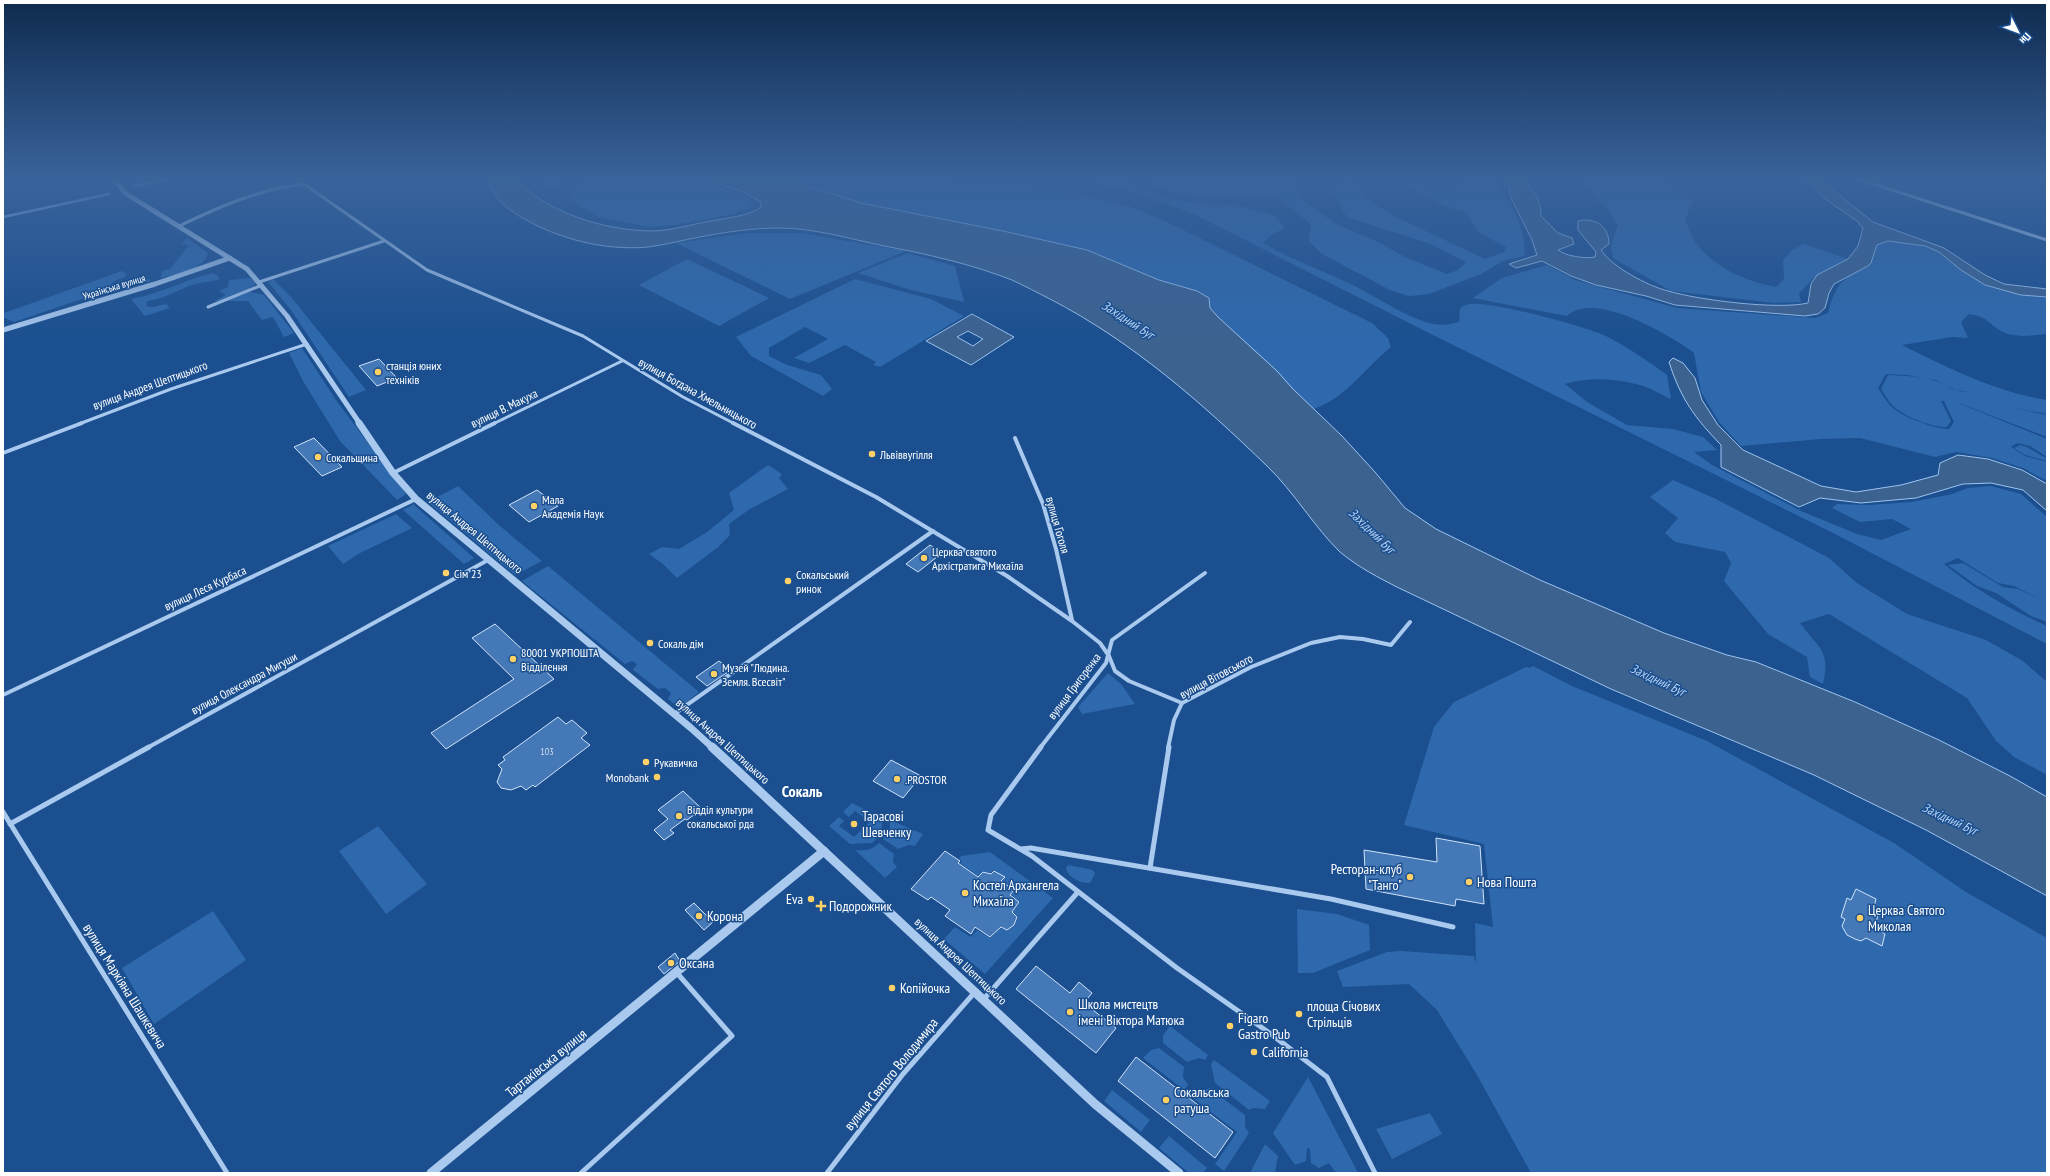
<svg xmlns="http://www.w3.org/2000/svg" width="2050" height="1176" font-family="'PT Sans Narrow',sans-serif">
  <style>
    .green { fill: #2e69ad; fill-rule: evenodd }
    .water { fill: #3c6290; stroke: #9cc4f0; fill-rule: evenodd }
    .lines { fill: none; stroke-linecap: round; stroke-linejoin: round }
    .stream { stroke: #9cc4f0; stroke-width: 2.5 }
    .building { fill: #4478b7; stroke: #cfe3fa }
    .minor-far2 { stroke: #a9c9ee; stroke-width: 3 }
    .minor-far1 { stroke: #a9c9ee; stroke-width: 4 }
    .minor { stroke: #a9c9ee; stroke-width: 5 }
    .tertiary-far2 { stroke: #a9c9ee; stroke-width: 5 }
    .tertiary-far1 { stroke: #a9c9ee; stroke-width: 7 }
    .tertiary { stroke: #a9c9ee; stroke-width: 9 }
    .poi-dot { fill: #ffd166; stroke: #1b4f8f; stroke-width: 1.5 }
    .labels { text-anchor: middle; dominant-baseline: central; stroke-width: 3; stroke-linejoin: round; paint-order: stroke }
    .far-street-label { font-size: 10px; fill: #fff; stroke: #1b4f8f }
    .number-label { font-size: 10px; fill: #d0dded }
    .poi-label { font-size: 12px; fill: #fff; stroke: #1b4f8f; text-anchor: start }
    .street-label { font-size: 12px; fill: #fff; stroke: #1b4f8f }
    .water-label { font-size: 13px; font-style: italic; fill: #b5d3f5; stroke: #1b4f8f }
    .near-poi-label { font-size: 14px; fill: #fff; stroke: #1b4f8f; text-anchor: start }
    .near-street-label { font-size: 14px; fill: #fff; stroke: #1b4f8f }
    .district-label { font-size: 16px; font-weight: bold; fill: #fff; stroke: #1b4f8f }
  </style>
  <rect width="100%" height="100%" fill="#1b4f8f"/>
  <g class="green">
    <path d="M541,178H560V182L546,193Z"/>
    <path d="M585,178H696L748,198L754,206L734,214L676,225L649,227L598,217L571,200L573,191Z"/>
    <path d="M775,178H888L1031,186L1082,195L1132,207L1169,223L1372,323L1388,338L1391,347C1364,369 1343,402 1309,410L848,205Z"/>
    <path d="M1066,178H1116L1165,198L1194,203L1234,204L1274,215L1285,228L1273,234L1263,243C1292,260 1324,271 1355,286C1378,298 1401,314 1426,322C1438,326 1447,325 1459,322L1460,308C1463,306 1468,304 1471,304C1492,301 1588,327 1608,337C1629,348 1648,361 1667,375L1671,399C1662,395 1652,389 1643,386C1619,379 1589,376 1565,384L1587,402L1627,425L1673,429L1703,437L1717,450L1694,452L1712,465L1801,511L1857,534L1881,540L1911,529L1892,519L1860,522L1832,508L1837,504L1869,505L1912,502L1952,494L1968,488L1991,486L2021,494L2047,517V622L2031,616L1996,593L1977,586L1948,565L1963,563L2003,587L2018,589L2042,600L2014,586L1998,583L1958,558L1944,564C1974,589 2011,610 2047,626V644L1835,534L1431,334L1194,214L1144,195L1090,181Z"/>
    <path d="M1136,178H1301L1294,189L1307,203L1336,224L1380,243L1407,258L1447,274L1458,270L1466,262L1431,244L1347,217L1339,205L1334,192L1336,183L1351,181L1360,186L1369,200L1394,216L1485,259L1504,252L1506,247L1478,232L1467,213C1444,207 1427,199 1408,185L1409,180L1429,190L1446,192L1458,186L1461,178H1492C1507,195 1529,233 1524,256L1503,261L1481,274L1429,294L1409,296L1390,290L1322,254L1309,241L1311,224L1278,198L1205,197L1179,194Z"/>
    <path d="M1575,178H1659L1693,200L1685,220C1688,227 1691,237 1696,243C1716,269 1745,281 1776,287L1784,279L1783,260L1792,250L1804,244L1848,259L1817,275L1799,293L1801,302L1774,303L1671,291L1613,258L1611,245L1618,225L1607,208Z"/>
    <path d="M748,233H801L906,251L790,299L676,243Z"/>
    <path d="M187,238L208,253C203,270 175,274 161,278L162,271L170,269L189,245L181,244Z"/>
    <path d="M1888,241L1903,242L1932,248L1985,285L2021,295L2047,297V334C2032,335 2015,339 2001,331C1988,323 1987,316 1969,314L1961,322L1968,338L1952,337L1902,345C1948,368 1996,392 2047,400V414L2003,406L1975,395L2003,406L2047,415V437L1959,403L1951,402L1958,403L2047,439V457L2030,446L2017,443L2011,447L2025,456L2047,462V481L2023,468L1992,458L1956,452L1935,457L1860,438L1821,439L1741,446L1719,422L1701,392L1694,353C1670,335 1594,290 1567,316L1473,298L1502,278L1547,265L1575,280L1677,308L1815,318L1828,313L1832,299L1839,285L1851,274L1868,266L1877,245ZM1886,374L1907,375L1936,380L1952,389L1968,392C1955,392 1947,385 1936,381C1921,376 1904,376 1888,375L1881,389C1885,394 1888,401 1892,405C1905,417 1930,427 1947,427L1951,421L1941,401H1944L1954,422L1949,429C1932,428 1900,417 1889,404C1885,399 1882,394 1878,388Z"/>
    <path d="M908,253L955,266L964,302L911,290L858,273Z"/>
    <path d="M687,259L769,298L719,326L639,285Z"/>
    <path d="M122,271L126,274L125,277L114,281L110,285L115,287L148,279L151,281L82,299L14,322L3,317L4,313Z"/>
    <path d="M212,273L217,275L220,279C211,282 203,282 195,284C178,289 165,299 147,301L146,306L153,307L166,304L170,308L145,316L131,299C160,294 184,280 212,273Z"/>
    <path d="M250,278L256,284L249,288L251,292L264,295L294,333L284,337L273,317L262,320L248,301H214L226,295L219,291L228,287L229,280Z"/>
    <path d="M273,279L291,297L366,390L349,397L291,310L268,282Z"/>
    <path d="M855,279L931,299L964,316L880,367L873,365L876,362L845,345L809,363L794,358L828,339L805,327L769,348V356L787,365L821,375L832,389L823,396L751,356L736,337Z"/>
    <path d="M302,348L336,400L406,494L397,500L340,441L303,381L289,353Z"/>
    <path d="M2020,445C2030,447 2037,454 2047,458V461L2025,455L2014,448Z"/>
    <path d="M768,465L782,474L779,478L788,489L750,509L729,524L730,535L717,548L677,578L663,564L649,554L662,547L679,549L707,532L734,510L729,493Z"/>
    <path d="M1673,480L1716,499L1829,558L1857,583L1907,614L1986,640L2023,661L2047,682V775L2014,757L1996,741L1967,698L1829,614L1800,623C1818,648 1831,650 1823,684L1810,677L1807,657L1768,634L1724,581L1731,563L1725,552L1675,542L1665,533L1678,518L1650,497Z"/>
    <path d="M458,486L500,526L542,561L515,575L428,502Z"/>
    <path d="M414,504V505L474,558L464,564L403,510Z"/>
    <path d="M396,514L412,528L360,553L343,564L328,546Z"/>
    <path d="M548,566L699,692L683,705L677,706L668,699L671,693L665,688L658,689L633,670L637,664L632,661L625,664L522,581Z"/>
    <path d="M1533,666L1572,686L1707,741L1894,843L1966,892L2047,938V1173H1531L1477,1075L1437,1010L1409,984L1343,987L1337,971L1387,952L1401,951L1474,956L1476,964L1475,923L1493,927L1484,844L1404,825L1434,727L1454,702L1526,667L1530,668Z"/>
    <path d="M1108,673L1121,684L1135,704L1082,714L1078,707Z"/>
    <path d="M852,803L882,818V833L872,843L850,844L829,826L839,817L844,821L839,826L854,837L870,822L855,811L849,817L843,812Z"/>
    <path d="M890,820L923,834L915,846L909,845L898,849L883,839L890,828Z"/>
    <path d="M378,826L427,884L386,914L339,851Z"/>
    <path d="M879,843L894,854L893,862L897,867L885,878L855,850C865,851 872,850 879,843Z"/>
    <path d="M990,852L1053,898L985,974L944,939L955,927L971,937L977,930L990,938L1001,928L1007,930L1015,925L1018,917L1013,912L1020,902L1011,895L1015,890L1002,881L1005,877L994,870L990,873L983,871L978,876L960,863L962,861L959,859L961,856Z"/>
    <path d="M1068,865L1093,870L1095,874L1090,883C1081,884 1068,878 1066,868Z"/>
    <path d="M1297,909L1337,914L1369,925L1370,950L1313,973H1298Z"/>
    <path d="M213,911L246,960L154,1024L122,968Z"/>
    <path d="M1170,1026L1208,1055L1205,1060L1199,1058L1187,1062L1163,1043V1035Z"/>
    <path d="M1159,1048L1184,1067L1183,1077L1188,1085L1184,1090L1143,1058L1151,1050Z"/>
    <path d="M1214,1060L1270,1101L1265,1109L1253,1108L1249,1110L1215,1083L1211,1064Z"/>
    <path d="M1308,1077L1358,1173H1336L1329,1163L1319,1168L1311,1163L1310,1149L1307,1148L1306,1161L1295,1165L1273,1133Z"/>
    <path d="M1209,1088L1245,1115V1127L1249,1133L1224,1171L1215,1164L1237,1132L1189,1095L1192,1091L1200,1093Z"/>
    <path d="M1112,1090L1150,1120L1141,1132L1104,1101Z"/>
    <path d="M1430,1113L1442,1134L1392,1159L1376,1129Z"/>
    <path d="M1169,1136L1207,1168L1203,1173H1189L1159,1148Z"/>
    <path d="M1265,1144L1278,1156L1275,1173H1250Z"/>
  </g>
  <g class="water">
    <path d="M489,178H514C548,213 603,230 651,231C671,231 692,224 711,221C726,218 749,216 761,207V202L743,192L703,178H789L813,188L861,203L1003,231L1087,250L1159,280L1197,291L1209,298L1210,308L1218,317L1277,371L1293,389L1342,436L1375,472L1405,508L1436,529L1540,580L1664,633L1727,655L1756,662L1855,702L1939,740L2010,776L2047,797V896L1926,830L1814,775L1611,689L1399,588C1379,578 1358,567 1340,552C1315,528 1294,492 1268,467C1202,403 1133,342 1050,299C1038,293 1025,286 1012,280C971,264 927,254 884,246C850,239 814,228 779,228C753,228 726,232 700,237C683,240 665,245 648,247C605,251 558,239 521,217C507,209 489,194 489,178Z"/>
    <path d="M1499,178H1521C1534,189 1541,199 1541,216L1558,233L1572,238L1574,244L1558,250C1565,256 1585,259 1595,257L1596,252L1578,230V221C1595,217 1609,226 1609,244L1601,250C1612,267 1648,286 1668,291C1699,300 1777,310 1808,303L1811,284L1817,275L1848,259L1858,246L1863,228L1857,221L1824,198L1802,178H1818L1873,222L1944,248L1985,275L2004,284L2047,289V297L2021,295L1985,285L1961,270L1939,252L1925,246L1888,241L1877,245L1871,263L1868,266L1834,284L1829,293L1825,308L1818,314L1805,316L1675,305L1646,296L1596,285L1571,276L1542,261L1516,268L1509,264L1537,255L1532,240L1511,198L1509,186Z"/>
    <path d="M972,314L1014,337L971,365L926,341ZM968,331L983,339L973,346L957,337Z"/>
    <path d="M1673,358L1683,363L1695,378L1702,400L1718,425L1743,450L1821,486L1856,492L1901,485L1938,475L1940,463L1958,455L1988,459L2022,470L2047,484V511L2023,490L1991,483L1963,484L1916,498L1861,503L1820,498L1799,507L1721,467V445C1694,417 1681,399 1669,362Z"/>
  </g>
  <g class="lines">
    <g class="stream">
      <path d="M134,186L173,178"/>
      <path d="M3,217L109,194"/>
    </g>
  </g>
  <g class="building">
    <path d="M379,359L397,378L377,386L359,366Z"/>
    <path d="M314,438L342,467L322,476L294,447Z"/>
    <path d="M537,490L558,506L529,522L509,505Z"/>
    <path d="M930,545L942,553L918,572L906,564Z"/>
    <path d="M495,624L554,679L446,749L431,733L514,679L472,638Z"/>
    <path d="M719,661L731,670L707,686L696,677Z"/>
    <path d="M558,717L566,724L572,720L580,727L587,733L581,738L590,745L535,787L533,785L526,790L521,786L511,790L501,788L497,782L502,769L498,765L505,760L503,757Z"/>
    <path d="M891,760L921,776L903,798L873,781Z"/>
    <path d="M683,791L702,809L687,820L685,819L670,830L674,833L664,840L654,830L668,819L658,810Z"/>
    <path d="M1436,838L1480,846L1484,904L1456,899L1455,906L1366,889L1364,850L1437,862Z"/>
    <path d="M945,851L960,861L958,863L978,877L983,872L991,874L994,871L1005,877L1001,881L1014,890L1010,895L1019,902L1012,912L1017,917L1014,925L1007,930L1001,927L990,937L975,927L971,934L945,916L950,910L931,897L928,900L911,889Z"/>
    <path d="M1856,889L1876,899L1873,911L1878,914L1875,928L1885,934L1882,946L1866,938L1861,941L1855,939L1847,935L1842,926L1845,919L1841,917L1847,898L1851,900Z"/>
    <path d="M694,903L713,922L704,930L685,910Z"/>
    <path d="M675,953L680,961L664,974L658,967Z"/>
    <path d="M1036,966L1070,993L1079,982L1092,993L1084,1003L1116,1028L1096,1053L1016,989Z"/>
    <path d="M1136,1057L1233,1132L1215,1158L1118,1081Z"/>
  </g>
  <g class="lines">
    <g class="minor-far2">
      <path d="M1855,178L2047,240"/>
      <path d="M179,226C219,207 259,189 304,184L427,270L583,336L683,397L735,424"/>
      <path d="M259,282L384,241"/>
      <path d="M208,307L262,285"/>
      <path d="M79,424L171,389L307,344"/>
      <path d="M493,424L622,361"/>
    </g>
    <g class="minor-far1">
      <path d="M733,423L876,497L1007,576L1072,621L1100,643L1109,656L1115,671L1129,681L1182,703"/>
      <path d="M1015,438L1043,504L1056,549L1072,620"/>
      <path d="M3,453L82,423"/>
      <path d="M393,473L495,423"/>
      <path d="M3,695L416,499"/>
      <path d="M674,714L933,531"/>
      <path d="M147,748L488,560"/>
      <path d="M1040,748L1106,663L1112,640L1205,573"/>
      <path d="M1168,748L1174,720L1182,703L1251,667L1311,643L1340,637L1363,639L1391,645L1410,622"/>
    </g>
    <g class="minor">
      <path d="M1041,747L991,815L988,830L1032,856L1177,968L1271,1034L1327,1077L1375,1173"/>
      <path d="M3,812L227,1173"/>
      <path d="M10,824L149,747"/>
      <path d="M1021,849L1031,848L1331,899L1453,927"/>
      <path d="M1150,868L1169,747"/>
      <path d="M983,1000L1078,892"/>
      <path d="M581,1173L732,1036L677,973"/>
      <path d="M827,1173L903,1074L975,992"/>
    </g>
    <g class="tertiary-far2">
      <path d="M113,178L125,193L247,269L287,316L360,424"/>
      <path d="M3,330L155,284L230,258"/>
    </g>
    <path class="tertiary-far1" d="M359,423L393,473L416,499L691,728L713,748"/>
    <g class="tertiary">
      <path d="M712,747L1095,1104L1179,1173"/>
      <path d="M431,1173L824,851"/>
    </g>
  </g>
  <linearGradient id="sky" x2="0" y2="1"><stop stop-color="#0f2b4f"/><stop offset="0.52" stop-color="#39639b"/><stop offset="1" stop-color="#39639b" stop-opacity="0"/></linearGradient>
  <rect width="2050" height="342" fill="url(#sky)"/>
  <g class="poi-dot">
    <circle cx="378" cy="372" r="4"/>
    <circle cx="872" cy="454" r="4"/>
    <circle cx="318" cy="457" r="4"/>
    <circle cx="534" cy="506" r="4"/>
    <circle cx="924" cy="558" r="4"/>
    <circle cx="446" cy="573" r="4"/>
    <circle cx="788" cy="581" r="4"/>
    <circle cx="650" cy="643" r="4"/>
    <circle cx="513" cy="659" r="4"/>
    <circle cx="714" cy="674" r="4"/>
    <circle cx="646" cy="762" r="4"/>
    <circle cx="657" cy="777" r="4"/>
    <circle cx="897" cy="779" r="4"/>
    <circle cx="679" cy="816" r="4"/>
    <circle cx="854" cy="824" r="4"/>
    <circle cx="1410" cy="877" r="4"/>
    <circle cx="1469" cy="882" r="4"/>
    <circle cx="965" cy="893" r="4"/>
    <circle cx="811" cy="899" r="4"/>
    <path d="M819 900h4v4h4v4h-4v4h-4v-4h-4v-4h4z"/>
    <circle cx="699" cy="916" r="4"/>
    <circle cx="1860" cy="918" r="4"/>
    <circle cx="671" cy="963" r="4"/>
    <circle cx="892" cy="988" r="4"/>
    <circle cx="1070" cy="1012" r="4"/>
    <circle cx="1299" cy="1014" r="4"/>
    <circle cx="1230" cy="1026" r="4"/>
    <circle cx="1254" cy="1052" r="4"/>
    <circle cx="1166" cy="1100" r="4"/>
  </g>
  <g class="labels">
    <g class="far-street-label">
      <text transform="translate(114 287) rotate(-17)">Українська вулиця</text>
    </g>
    <g class="number-label">
      <text x="547" y="751">103</text>
    </g>
    <g class="poi-label">
      <text x="386" y="365">станція юних<tspan x="386" dy="14">техніків</tspan></text>
      <text x="880" y="454">Львіввугілля</text>
      <text x="326" y="457">Сокальщина</text>
      <text x="542" y="499">Мала<tspan x="542" dy="14">Академія Наук</tspan></text>
      <text x="932" y="551">Церква святого<tspan x="932" dy="14">Архістратига Михаїла</tspan></text>
      <text x="454" y="573">Сім 23</text>
      <text x="796" y="574">Сокальський<tspan x="796" dy="14">ринок</tspan></text>
      <text x="658" y="643">Сокаль дім</text>
      <text x="521" y="652">80001 УКРПОШТА<tspan x="521" dy="14">Відділення</tspan></text>
      <text x="722" y="667">Музей "Людина.<tspan x="722" dy="14">Земля. Всесвіт"</tspan></text>
      <text x="654" y="762">Рукавичка</text>
      <text x="649" y="777" text-anchor="end">Monobank</text>
      <text x="905" y="779">.PROSTOR</text>
      <text x="687" y="809">Відділ культури<tspan x="687" dy="14">сокальської рда</tspan></text>
    </g>
    <g class="street-label">
      <text transform="translate(150 385) rotate(-20)">вулиця Андрея Шептицького</text>
      <text transform="translate(698 393) rotate(29)">вулиця Богдана Хмельницького</text>
      <text transform="translate(504 408) rotate(-26)">вулиця В. Макуха</text>
      <text transform="translate(1058 525) rotate(74)">вулиця Гоголя</text>
      <text transform="translate(475 532) rotate(40)">вулиця Андрея Шептицького</text>
      <text transform="translate(205 588) rotate(-25)">вулиця Леся Курбаса</text>
      <text transform="translate(1216 676) rotate(-28)">вулиця Вітовського</text>
      <text transform="translate(244 683) rotate(-28)">вулиця Олександра Мигуши</text>
      <text transform="translate(1074 686) rotate(-53)">вулиця Григоренка</text>
      <text transform="translate(723 741) rotate(42)">вулиця Андрея Шептицького</text>
      <text transform="translate(961 961) rotate(43)">вулиця Андрея Шептицького</text>
    </g>
    <g class="water-label">
      <text transform="translate(1128 320) rotate(33)">Західний Буг</text>
      <text transform="translate(1372 531) rotate(44)">Західний Буг</text>
      <text transform="translate(1658 680) rotate(25)">Західний Буг</text>
      <text transform="translate(1950 819) rotate(25)">Західний Буг</text>
    </g>
    <g class="near-poi-label">
      <text x="862" y="816">Тарасові<tspan x="862" dy="16">Шевченку</tspan></text>
      <text x="1402" y="869" text-anchor="end">Ресторан-клуб<tspan x="1402" dy="16">"Танго"</tspan></text>
      <text x="1477" y="882">Нова Пошта</text>
      <text x="973" y="885">Костел Архангела<tspan x="973" dy="16">Михаїла</tspan></text>
      <text x="803" y="899" text-anchor="end">Eva</text>
      <text x="829" y="906">Подорожник</text>
      <text x="1868" y="910">Церква Святого<tspan x="1868" dy="16">Миколая</tspan></text>
      <text x="707" y="916">Корона</text>
      <text x="679" y="963">Оксана</text>
      <text x="900" y="988">Копійочка</text>
      <text x="1078" y="1004">Школа мистецтв<tspan x="1078" dy="16">імені Віктора Матюка</tspan></text>
      <text x="1307" y="1006">площа Січових<tspan x="1307" dy="16">Стрільців</tspan></text>
      <text x="1238" y="1018">Figaro<tspan x="1238" dy="16">Gastro Pub</tspan></text>
      <text x="1262" y="1052">California</text>
      <text x="1174" y="1092">Сокальська<tspan x="1174" dy="16">ратуша</tspan></text>
    </g>
    <g class="near-street-label">
      <text transform="translate(125 986) rotate(58)">вулиця Маркіяна Шашкевича</text>
      <text transform="translate(546 1063) rotate(-39)">Тартаківська вулиця</text>
      <text transform="translate(891 1074) rotate(-51)">вулиця Святого Володимира</text>
    </g>
    <g class="district-label">
      <text x="802" y="791">Сокаль</text>
    </g>
  </g>
  <rect width="2050" height="1176" fill="none" stroke="#ffffff" stroke-width="8"/>
  <g transform="translate(2018 32) rotate(132)" stroke="#1b4f8f" stroke-width="3" paint-order="stroke">
  <path d="M0-3L7 15L0 10L-7 15Z" fill="#ffffff"/>
  <text y="-6" font-size="11" font-weight="bold" text-anchor="middle" fill="#ffffff">Пн</text>
  </g>
</svg>
